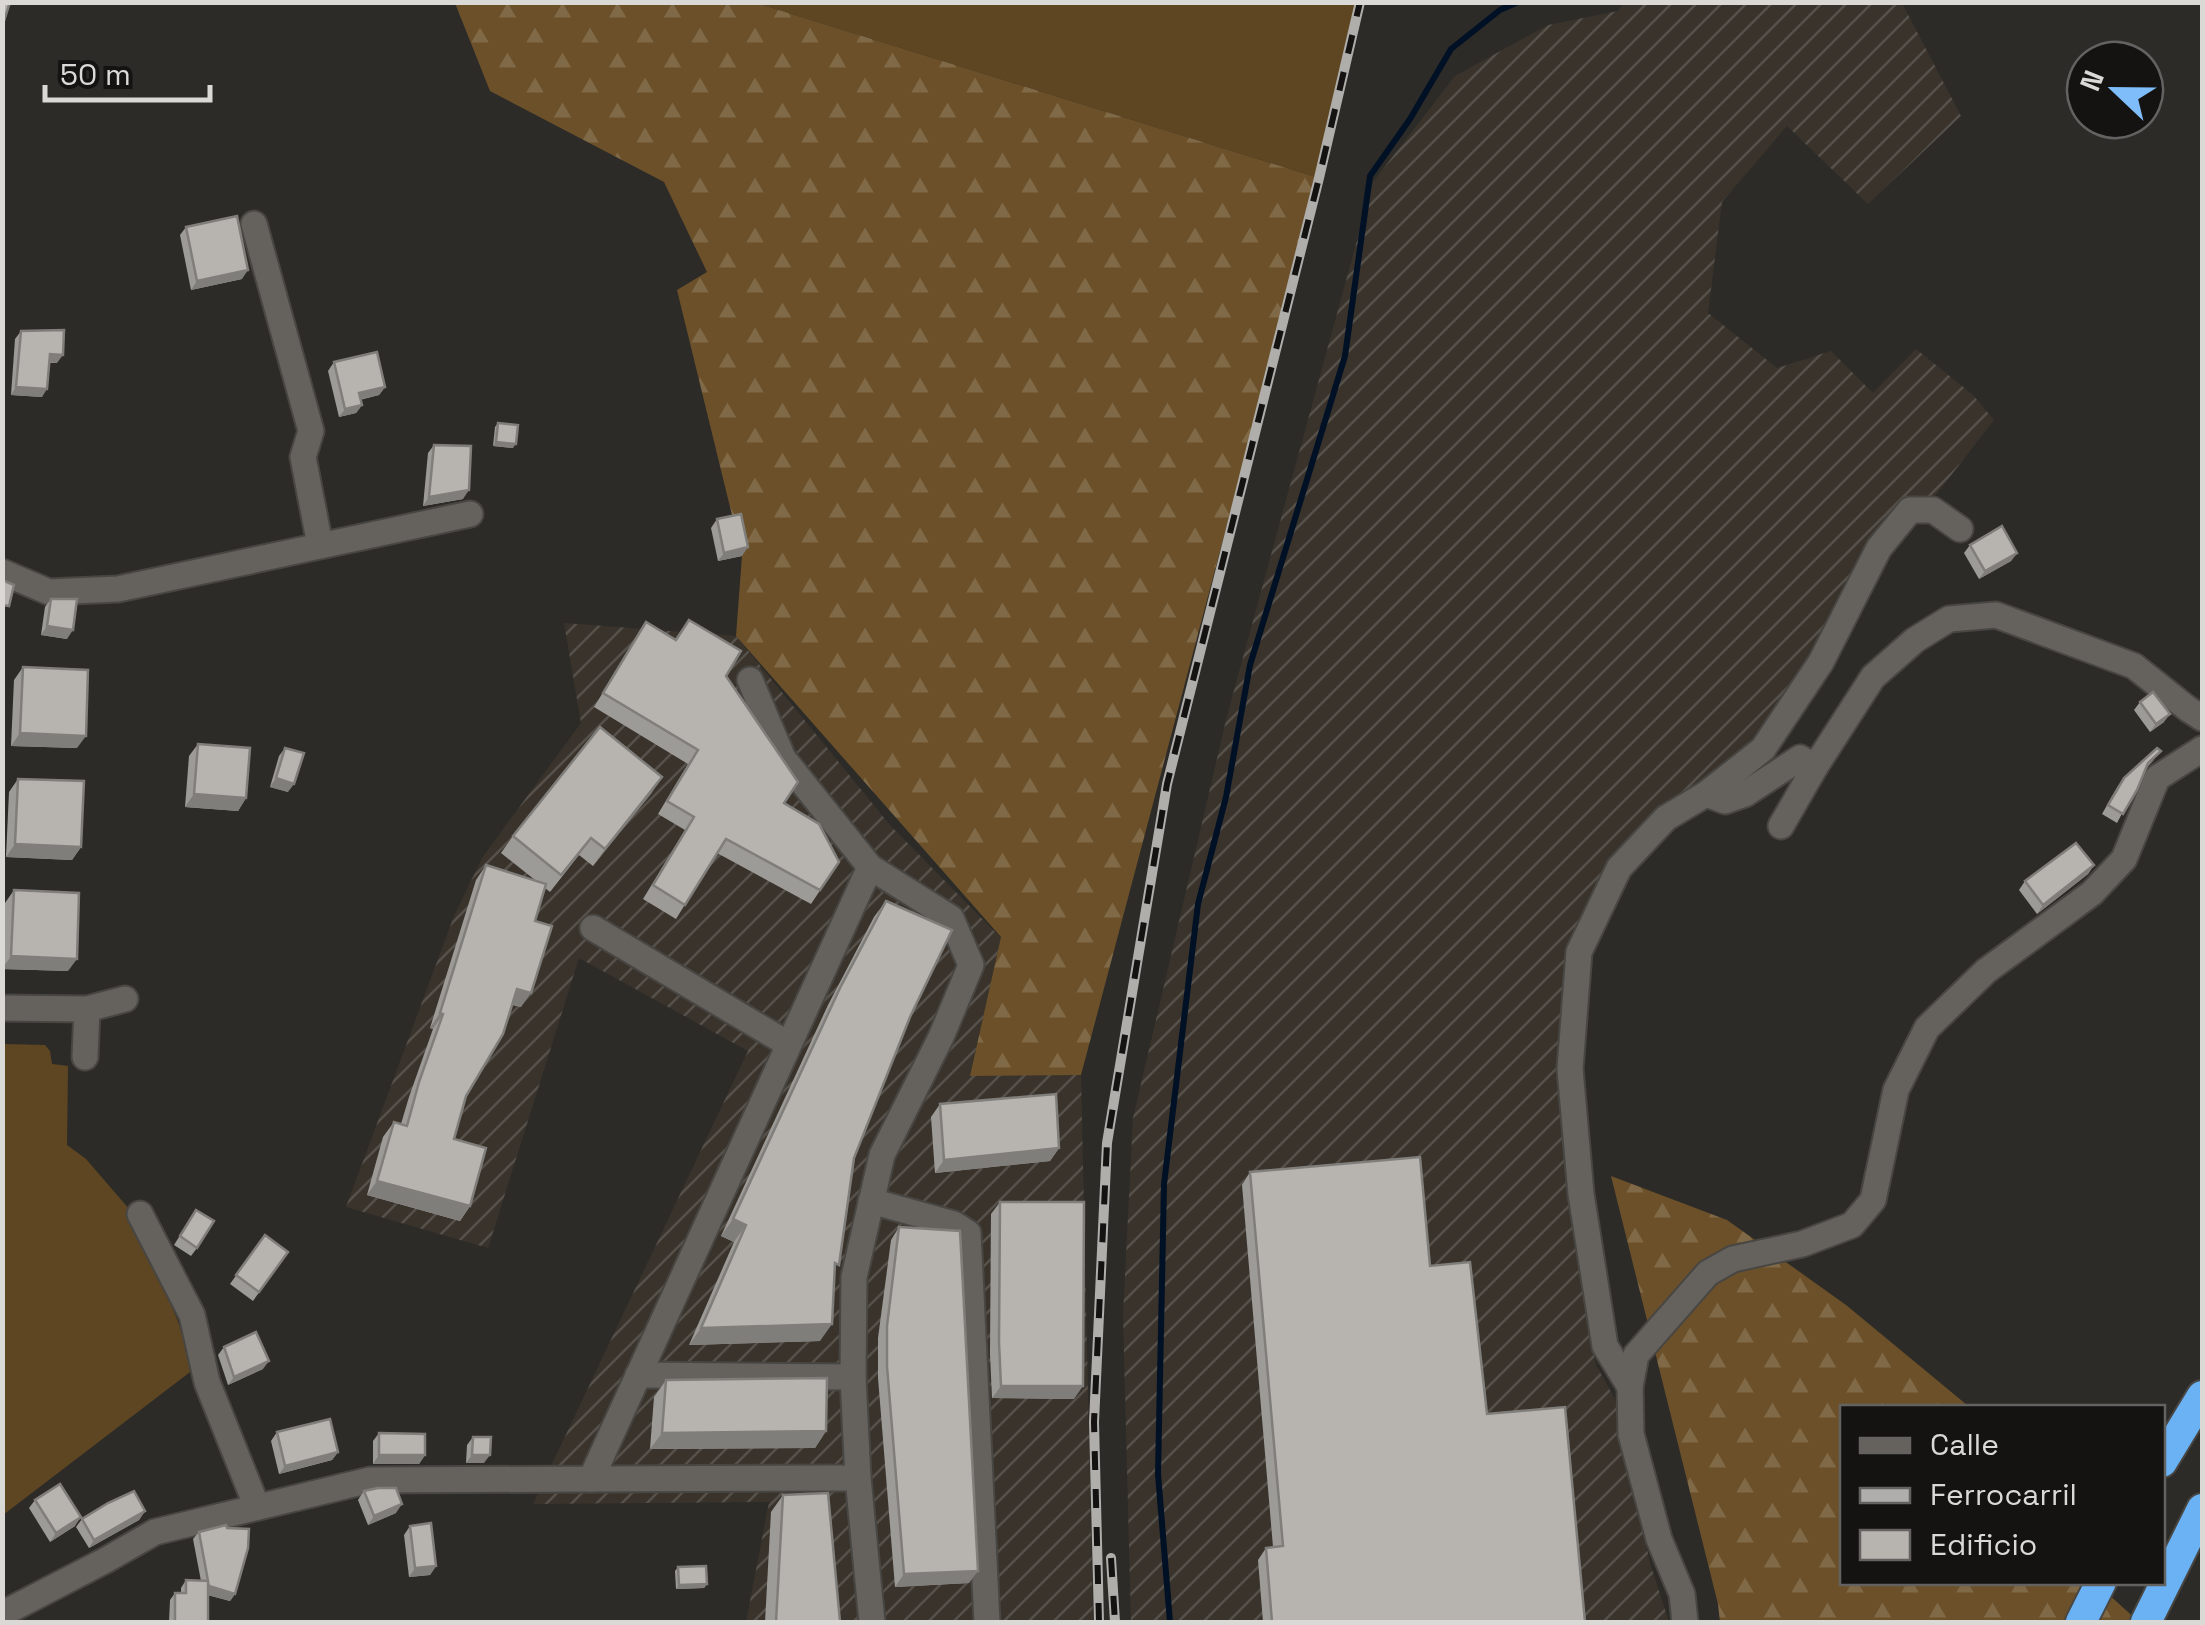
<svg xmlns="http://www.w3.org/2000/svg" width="2205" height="1625" font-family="'Space Grotesk',sans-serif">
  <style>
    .industrial { fill: url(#industrial-furrows) }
    .grass { fill: #5f4622 }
    .forest { fill: url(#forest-firs) }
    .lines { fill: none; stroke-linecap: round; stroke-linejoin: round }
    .stream { stroke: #001025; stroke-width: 6 }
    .minor-casing { stroke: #484643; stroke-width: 29 }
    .highway-casing { stroke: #484643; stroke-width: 34 }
    .minor { stroke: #65625e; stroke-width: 25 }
    .highway { stroke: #6bb2f5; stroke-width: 30 }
    .rail-casing { stroke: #afaeab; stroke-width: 10 }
    .rail { stroke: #141312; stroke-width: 6; stroke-dasharray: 19; stroke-linecap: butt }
    .wall { fill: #9d9b97 }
    .shaded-wall { fill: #807e7b }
    .building { fill: #b7b4b0; stroke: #807e7b; stroke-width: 2.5 }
  </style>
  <defs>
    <pattern id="industrial-furrows" width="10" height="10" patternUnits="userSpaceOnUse" patternTransform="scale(2.5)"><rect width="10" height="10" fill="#39332b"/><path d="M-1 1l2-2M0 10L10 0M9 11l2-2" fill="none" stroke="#555049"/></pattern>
    <pattern id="forest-firs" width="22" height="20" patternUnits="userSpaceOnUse" patternTransform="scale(2.5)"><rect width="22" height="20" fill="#6b5029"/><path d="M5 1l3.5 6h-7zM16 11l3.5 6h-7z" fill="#806947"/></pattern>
  </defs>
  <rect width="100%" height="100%" fill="#2d2b27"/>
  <g class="industrial">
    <path d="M1624,3H1902L1961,116L1868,204L1787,126L1722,202L1708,313L1777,368L1831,351L1873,393L1916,349L1973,395L1994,420L1935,496L1898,506L1808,665L1755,744L1673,802L1630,835L1593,890L1564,969L1559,1061L1581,1286L1596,1365L1615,1399L1650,1563L1669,1622H1131L1123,1315L1133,1118L1227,716L1373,182L1455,76L1548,25L1618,11Z"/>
    <path d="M564,623L736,636L890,825L1001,938L970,1075H1081L1093,1622H746L769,1502L533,1504L748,1051L579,958L488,1248L346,1207L454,916L482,858L581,723Z"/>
  </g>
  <g class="grass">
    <path d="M756,3H1360L1319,178Z"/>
    <path d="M3,1044L45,1045L50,1051L52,1064L68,1066L67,1145L86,1159L130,1210L177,1319L194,1369L3,1515Z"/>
  </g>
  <g class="forest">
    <path d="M455,3H756L1319,178L1081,1075L970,1076L1001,937L736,636L742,556L677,290L707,272L664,182L490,91Z"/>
    <path d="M1611,1176L1727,1220L1846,1305L1967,1405L1968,1407L1842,1408V1582L2096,1583L2139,1622H1720L1718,1604Z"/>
  </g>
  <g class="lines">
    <path class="stream" d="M1170,1622L1158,1474L1164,1184L1198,904L1226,797L1250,665L1345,356L1370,176L1410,119L1451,49L1500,10L1518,2"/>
    <g class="minor-casing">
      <g id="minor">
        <path d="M254,224L311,431L303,457L320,545"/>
        <path d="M2,572L49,592L118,589L470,514"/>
        <path d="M750,680L783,758L870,867"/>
        <path d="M1706,794L1725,801L1745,794L1800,758L1815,767L1873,677L1915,640L1949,619L1996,615L2134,666L2188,709L2202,718"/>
        <path d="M1781,826L1815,767"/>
        <path d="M593,928L788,1044"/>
        <path d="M2,1008L87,1009L125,999"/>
        <path d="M85,1057L87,1009"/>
        <path d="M871,1201L954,1224L968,1233L987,1622"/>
        <path d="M140,1214L192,1315L207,1382L257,1507"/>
        <path d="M638,1375L853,1377"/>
        <path d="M1630,1387L1605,1346L1581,1194L1570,1069L1579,952L1619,868L1666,818L1706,794L1763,749L1821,662L1879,548L1910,510H1933L1960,529"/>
        <path d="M591,1479L858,1478"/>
        <path d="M2,1614L106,1560L155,1532L370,1480L591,1479L870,867L951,918L971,965L941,1037L882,1155L854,1277L853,1377L858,1478L872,1622"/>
        <path d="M1685,1622L1682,1594L1659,1539L1631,1434L1630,1387L1636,1355L1708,1273L1733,1259L1802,1244L1852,1225L1873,1200L1896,1090L1927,1028L1986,971L2092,893L2124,859L2157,778L2202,749"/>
      </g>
    </g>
    <g class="highway-casing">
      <g id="highway">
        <path d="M2162,1462L2202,1396"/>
        <path d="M2081,1622L2101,1582"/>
        <path d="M2146,1622L2202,1509"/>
      </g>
    </g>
    <use href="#minor" class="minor"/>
    <use href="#highway" class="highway"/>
    <g class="rail-casing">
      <g id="rail">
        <path d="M1111,1558L1115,1622"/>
        <path d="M1099,1622L1094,1422L1107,1143L1167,784L1319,178L1360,2"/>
      </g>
    </g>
    <use href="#rail" class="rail"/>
  </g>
  <g class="wall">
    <path d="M186,227L242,279L191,290L180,235Z"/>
    <path d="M21,331L57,363H49L42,397L11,395L15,339Z"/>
    <path d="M334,362L385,387L379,395L360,400L362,405L356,413L339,417L328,371Z"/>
    <path d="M498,423L513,448L493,446L495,427Z"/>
    <path d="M434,445L463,499L423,506L428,453Z"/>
    <path d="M717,519L742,556L718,561L711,528Z"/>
    <path d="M1970,545L2017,553L2011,561L1979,579L1964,553Z"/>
    <path d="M51,599L67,639L41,635L45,607Z"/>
    <path d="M689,620L726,676L784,803L839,862L811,904L717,853L676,919L643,899L685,830L658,814L688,764L594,707L646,622L675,639Z"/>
    <path d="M23,667L77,748L11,746L14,680Z"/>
    <path d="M2140,702L2164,722L2150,732L2134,710Z"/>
    <path d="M198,744L246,798L238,811L185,807L189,756Z"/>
    <path d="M285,748L288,792L270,787L279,756Z"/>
    <path d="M2155,759L2146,768L2117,823L2102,814L2118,786Z"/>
    <path d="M662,777L593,866L579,855L550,892L545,888L535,921L521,1007L512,1005L466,1096L454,1139L470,1206L460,1221L367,1195L383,1137L394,1122L401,1124L409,1097L433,1029L430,1028L476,880L486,865L535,880L501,853L513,836Z"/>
    <path d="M18,779L81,847L72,860L6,857L9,792Z"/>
    <path d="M2094,865L2088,874L2037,914L2019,890L2025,881Z"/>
    <path d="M14,890L68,971L2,969L5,903Z"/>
    <path d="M886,901L910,1017L854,1158L835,1271L820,1341L689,1345L734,1242L721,1236L828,1005L874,917Z"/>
    <path d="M940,1104L1059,1148L1050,1161L935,1173L931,1117Z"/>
    <path d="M1250,1172L1430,1266L1487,1414L1585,1622H1263L1258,1560L1266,1548L1273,1547L1242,1185Z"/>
    <path d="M1000,1202L1074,1399L992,1398L990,1354L991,1214Z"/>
    <path d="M196,1210L197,1248L191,1256L174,1245Z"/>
    <path d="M899,1227L969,1583L895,1587L878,1378V1338L891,1240Z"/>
    <path d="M265,1235L288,1252L253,1301L230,1284Z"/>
    <path d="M224,1347L263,1369L228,1385L218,1355Z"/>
    <path d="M666,1380L826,1431L815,1448L650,1449L654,1397Z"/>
    <path d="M277,1432L338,1452L332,1460L279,1474L271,1441Z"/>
    <path d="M379,1433L425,1455L419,1464H373V1441Z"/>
    <path d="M473,1437L484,1463H466L467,1445Z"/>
    <path d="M364,1491L396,1513L368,1525L358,1500Z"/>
    <path d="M783,1495L840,1622H765L771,1512Z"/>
    <path d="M35,1500L75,1526L50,1542L29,1508Z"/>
    <path d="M145,1511L139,1520L89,1548L76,1527L82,1519Z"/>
    <path d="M410,1526L436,1566L430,1575L409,1577L404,1535Z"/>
    <path d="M199,1532L235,1594L230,1601L208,1595V1622H169L170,1600L175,1593H181V1588L186,1580L201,1581L193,1539Z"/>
    <path d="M678,1567L707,1584L704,1588L676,1589L675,1571Z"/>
  </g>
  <g class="shaded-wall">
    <path d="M248,270L242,279L191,290L197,281Z"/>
    <path d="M50,354L63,355L57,363L44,362Z"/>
    <path d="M16,387L47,389L42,397L11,395Z"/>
    <path d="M385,387L379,395L353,401L359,393Z"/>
    <path d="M362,405L356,413L339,417L345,409Z"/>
    <path d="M496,442L516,444L513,448L493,446Z"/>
    <path d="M469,490L463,499L423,506L429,497Z"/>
    <path d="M748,547L742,556L718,561L724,553Z"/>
    <path d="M2017,553L2011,561L1979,579L1985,571Z"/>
    <path d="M47,626L73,630L67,639L41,635Z"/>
    <path d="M2170,714L2164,722L2150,732L2156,724Z"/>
    <path d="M20,733L86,736L77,748L11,746Z"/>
    <path d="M662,777L651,794L593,866L605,849Z"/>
    <path d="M276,778L294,784L288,792L270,787Z"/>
    <path d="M194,794L246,798L238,811L185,807Z"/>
    <path d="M15,844L81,847L72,860L6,857Z"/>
    <path d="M2094,865L2088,874L2037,914L2043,905Z"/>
    <path d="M11,956L77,959L68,971L2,969Z"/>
    <path d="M517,989L531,993L521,1007L507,1003Z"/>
    <path d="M440,1013L443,1014L433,1029L430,1028Z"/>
    <path d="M1059,1148L1050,1161L935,1173L944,1160Z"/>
    <path d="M377,1181L470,1206L460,1221L367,1195Z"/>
    <path d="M733,1219L746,1225L734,1242L721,1236Z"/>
    <path d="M832,1324L820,1341L689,1345L701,1328Z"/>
    <path d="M269,1361L263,1369L228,1385L234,1377Z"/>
    <path d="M1001,1386H1083L1074,1399L992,1398Z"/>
    <path d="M826,1431L815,1448L650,1449L662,1433Z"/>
    <path d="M338,1452L332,1460L279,1474L285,1466Z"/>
    <path d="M379,1455H425L419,1464H373Z"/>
    <path d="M472,1455H490L484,1463H466Z"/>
    <path d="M402,1504L396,1513L368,1525L374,1516Z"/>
    <path d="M145,1511L139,1520L89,1548L94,1540Z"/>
    <path d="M81,1517L75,1526L50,1542L56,1533Z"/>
    <path d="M436,1566L430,1575L409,1577L415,1568Z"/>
    <path d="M978,1571L969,1583L895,1587L904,1574Z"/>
    <path d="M707,1584L704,1588L676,1589L679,1585Z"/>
    <path d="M209,1586L235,1594L230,1601L203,1594Z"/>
  </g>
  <g class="building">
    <path d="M2,2H10L4,21H2Z"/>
    <path d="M237,216L248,270L197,281L186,227Z"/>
    <path d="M64,330L63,355L50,354L47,389L16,387L21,331Z"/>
    <path d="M377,352L385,387L359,393L362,405L345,409L334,362Z"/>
    <path d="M498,423L518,425L516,444L496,442Z"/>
    <path d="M434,445L471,446L469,490L429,497Z"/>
    <path d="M741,514L748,547L724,553L717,519Z"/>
    <path d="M2002,526L2017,553L1985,571L1970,545Z"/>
    <path d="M2,580L14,585L9,606L2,605Z"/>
    <path d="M51,599H77L73,630L47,626Z"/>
    <path d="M689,620L741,651L726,676L798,782L784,803L819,824L839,862L820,890L726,839L685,905L653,885L694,817L667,801L698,750L603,693L646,622L676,640Z"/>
    <path d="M23,667L88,670L86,736L20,733Z"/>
    <path d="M2153,692L2170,714L2156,724L2140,702Z"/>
    <path d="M600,727L662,777L605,849L591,838L561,875L513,836Z"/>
    <path d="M198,744L250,748L246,798L194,794Z"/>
    <path d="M285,748L304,753L294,784L276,778Z"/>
    <path d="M2157,748L2161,751L2148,763L2137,790L2123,814L2108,805L2124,778Z"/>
    <path d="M18,779L84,781L81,847L15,844Z"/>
    <path d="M2076,843L2094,865L2043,905L2025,881Z"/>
    <path d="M486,865L546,884L535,921L552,926L531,993L517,989L503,1034L466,1096L454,1139L486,1148L470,1206L377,1181L394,1122L407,1126L419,1082L443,1014L440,1013Z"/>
    <path d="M14,890L79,893L77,959L11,956Z"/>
    <path d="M886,901L952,930L910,1017L854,1158L839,1265L835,1263L832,1324L701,1328L746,1225L733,1219L840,988Z"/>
    <path d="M1056,1094L1059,1148L944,1160L940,1104Z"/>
    <path d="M1420,1157L1430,1266L1470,1262L1487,1414L1565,1407L1585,1622H1272L1266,1548L1283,1546L1250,1172Z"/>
    <path d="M1000,1202H1084L1083,1386H1001L999,1342Z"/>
    <path d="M196,1210L214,1221L197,1248L180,1236Z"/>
    <path d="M899,1227L960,1231L978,1571L904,1574L887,1366V1326Z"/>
    <path d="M265,1235L288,1252L259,1292L236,1275Z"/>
    <path d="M256,1332L269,1361L234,1377L224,1347Z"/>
    <path d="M827,1378L826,1431L662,1433L666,1380Z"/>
    <path d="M330,1419L338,1452L285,1466L277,1432Z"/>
    <path d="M379,1433L425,1434V1455H379Z"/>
    <path d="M473,1437H491L490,1455H472Z"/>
    <path d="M60,1484L81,1517L56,1533L35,1500Z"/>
    <path d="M378,1488H396L402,1504L374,1516L364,1491Z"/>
    <path d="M134,1491L145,1511L94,1540L82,1519L108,1503Z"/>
    <path d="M828,1493L840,1622H776L783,1495Z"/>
    <path d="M431,1523L436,1566L415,1568L410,1526Z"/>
    <path d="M226,1525L227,1528L249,1529L248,1548L235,1594L209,1586L208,1582V1622H175V1593H186V1580L208,1581L199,1532Z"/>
    <path d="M706,1566L707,1584L679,1585L678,1567Z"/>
  </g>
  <rect width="2205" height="1625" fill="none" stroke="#dad9d6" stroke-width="10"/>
  <rect x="1840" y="1405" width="325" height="180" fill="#141312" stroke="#636260" stroke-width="2.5"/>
  <rect x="1860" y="1438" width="50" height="15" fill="#65625e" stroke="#636260" stroke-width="2.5"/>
  <text x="1930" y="1455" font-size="30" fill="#dad9d6">Calle</text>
  <rect x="1860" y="1488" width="50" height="15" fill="#afaeab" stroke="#636260" stroke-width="2.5"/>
  <text x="1930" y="1505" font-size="30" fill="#dad9d6">Ferrocarril</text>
  <rect x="1860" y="1530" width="50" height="30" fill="#b7b4b0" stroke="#636260" stroke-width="2.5"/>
  <text x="1930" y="1555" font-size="30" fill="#dad9d6">Edificio</text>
  <g transform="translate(2115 90) rotate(292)"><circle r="48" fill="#141312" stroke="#636260" stroke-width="2.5"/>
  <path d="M0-8L18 38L0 25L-18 38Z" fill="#7fbdfa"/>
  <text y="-15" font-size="28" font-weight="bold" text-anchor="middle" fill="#dad9d6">N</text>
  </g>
  <path d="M45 85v15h165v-15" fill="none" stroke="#dad9d6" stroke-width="5"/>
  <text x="60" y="85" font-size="30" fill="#dad9d6" stroke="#141312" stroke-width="8" paint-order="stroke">50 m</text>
</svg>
